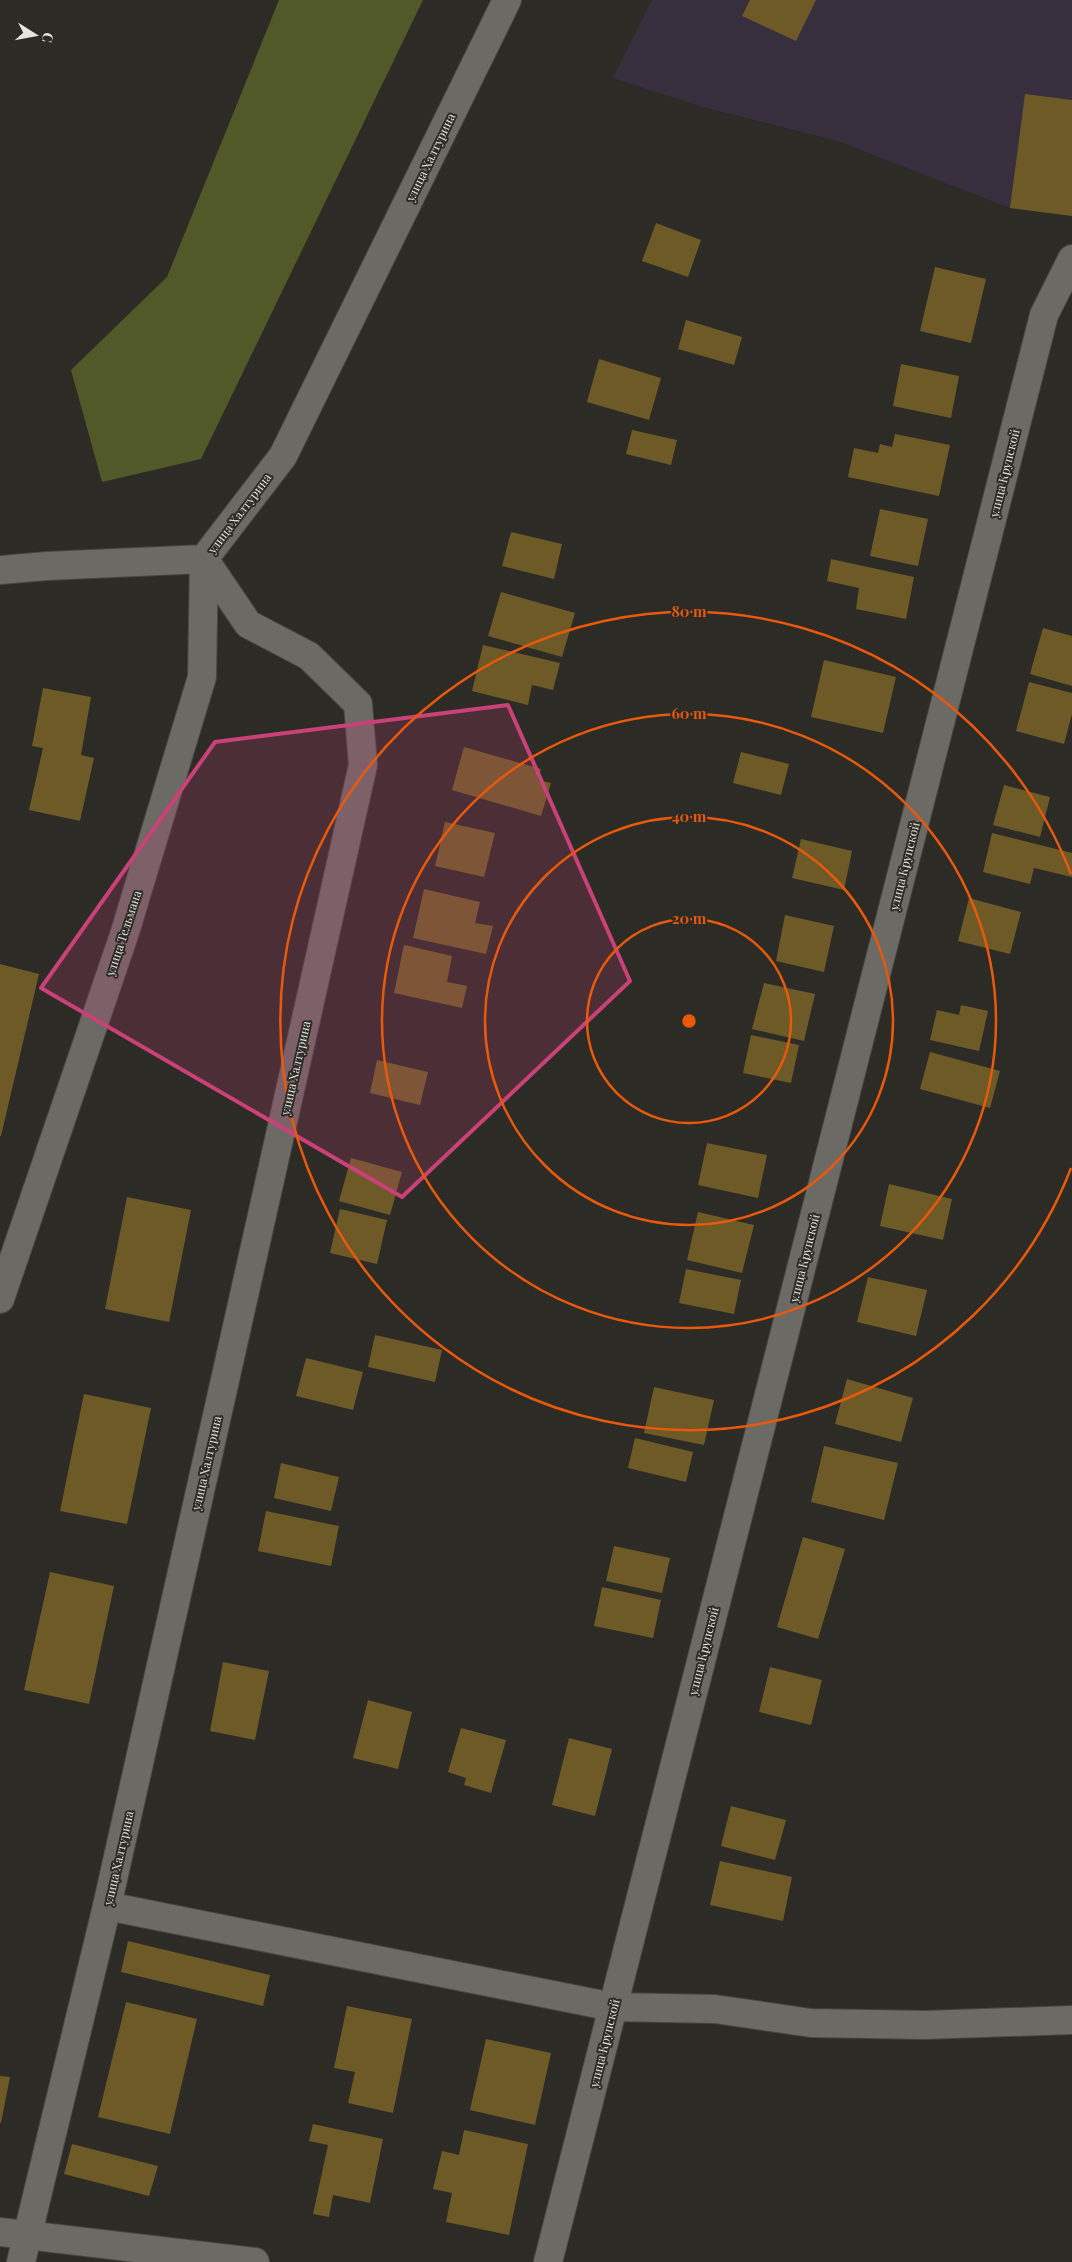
<svg xmlns="http://www.w3.org/2000/svg" width="1072" height="2262" font-family="'Playfair Display',serif">
  <style>
    .industrial { fill: #382f3e }
    .forest { fill: #505927 }
    .building { fill: #6d5a27 }
    .lines { fill: none; stroke-linecap: round; stroke-linejoin: round }
    .street-casing { stroke: #484641; stroke-width: 30 }
    .secondary-casing { stroke: #484641; stroke-width: 30 }
    .street { stroke: #6c6a64; stroke-width: 28 }
    .secondary { stroke: #6c6a64; stroke-width: 28 }
    .marked { fill: #c94176; fill-opacity: 0.2; stroke: #c94176; stroke-width: 4; stroke-linejoin: round }
    .ring { fill: none; stroke: #e8590c; stroke-width: 2.5 }
    .labels { text-anchor: middle; dominant-baseline: central; stroke-width: 4; stroke-linejoin: round; paint-order: stroke }
    .street-label { font-size: 12px; fill: #e5e4e0; stroke: #2d2b26 }
    .centre { fill: #e8590c; stroke: #2d2b26; stroke-width: 2.5 }
    .ring-label { font-size: 15px; text-anchor: middle; font-weight: bold; fill: #e8590c; stroke: #2d2b26; stroke-width: 4; stroke-linejoin: round; paint-order: stroke }
  </style>
  <rect width="100%" height="100%" fill="#2d2b26"/>
  <path class="industrial" d="M652,0H1072V216L1010,208L838,141L703,107L613,78Z"/>
  <path class="forest" d="M279,0H423L201,459L102,482L71,370L167,277Z"/>
  <g class="building">
    <path d="M750,0H816L796,41L742,16Z"/>
    <path d="M1025,94L1072,100V216L1010,208Z"/>
    <path d="M656,223L701,240L688,277L642,261Z"/>
    <path d="M935,267L986,279L971,343L920,331Z"/>
    <path d="M686,320L742,337L734,365L678,349Z"/>
    <path d="M599,359L661,378L649,420L587,402Z"/>
    <path d="M901,364L959,376L951,418L893,406Z"/>
    <path d="M632,430L677,440L671,465L626,454Z"/>
    <path d="M895,434L950,445L939,496L848,477L854,448L878,453L880,444L892,447Z"/>
    <path d="M880,509L928,519L918,566L870,556Z"/>
    <path d="M511,532L562,544L554,579L502,566Z"/>
    <path d="M831,559L914,577L906,619L856,609L859,588L827,581Z"/>
    <path d="M501,592L575,613L562,657L488,636Z"/>
    <path d="M1043,628L1072,636V686L1030,674Z"/>
    <path d="M483,645L560,663L553,690L532,685L528,705L472,691Z"/>
    <path d="M824,660L896,677L883,733L811,717Z"/>
    <path d="M1029,682L1072,693V714L1064,744L1016,731Z"/>
    <path d="M43,688L91,697L81,755L94,758L80,821L29,810L43,748L32,746Z"/>
    <path d="M464,747L541,769L538,780L551,783L541,816L452,790Z"/>
    <path d="M741,752L789,764L781,795L733,783Z"/>
    <path d="M1004,785L1050,797L1040,837L993,825Z"/>
    <path d="M445,822L495,833L484,877L435,866Z"/>
    <path d="M992,833L1072,853V877L1034,868L1030,884L983,872Z"/>
    <path d="M801,839L852,851L844,890L792,878Z"/>
    <path d="M424,889L480,902L475,923L493,926L486,954L413,938Z"/>
    <path d="M969,898L1021,912L1010,954L958,941Z"/>
    <path d="M785,915L834,926L824,972L776,961Z"/>
    <path d="M404,945L452,956L447,982L467,986L462,1008L394,993Z"/>
    <path d="M0,964L39,974L1,1136H0Z"/>
    <path d="M764,983L815,994L804,1041L752,1029Z"/>
    <path d="M961,1005L988,1011L979,1051L930,1040L937,1010L959,1015Z"/>
    <path d="M751,1035L799,1045L791,1083L743,1073Z"/>
    <path d="M930,1052L1000,1071L990,1108L920,1089Z"/>
    <path d="M377,1060L428,1072L420,1105L370,1093Z"/>
    <path d="M707,1143L767,1155L758,1198L698,1185Z"/>
    <path d="M351,1158L402,1172L390,1215L339,1201Z"/>
    <path d="M889,1184L952,1199L943,1240L880,1226Z"/>
    <path d="M127,1197L191,1210L169,1322L105,1309Z"/>
    <path d="M340,1209L387,1220L377,1264L330,1253Z"/>
    <path d="M698,1212L754,1225L742,1273L687,1260Z"/>
    <path d="M686,1269L741,1280L734,1314L679,1303Z"/>
    <path d="M868,1277L927,1290L916,1336L857,1322Z"/>
    <path d="M375,1335L442,1350L435,1382L368,1367Z"/>
    <path d="M306,1358L363,1372L353,1410L296,1396Z"/>
    <path d="M847,1379L913,1398L901,1442L835,1424Z"/>
    <path d="M654,1387L714,1400L704,1445L644,1433Z"/>
    <path d="M84,1394L151,1408L127,1524L60,1511Z"/>
    <path d="M635,1438L693,1452L686,1482L628,1468Z"/>
    <path d="M824,1446L898,1463L884,1520L811,1502Z"/>
    <path d="M281,1463L339,1477L331,1511L274,1498Z"/>
    <path d="M266,1511L339,1526L331,1566L258,1551Z"/>
    <path d="M803,1537L845,1549L818,1639L777,1627Z"/>
    <path d="M614,1546L670,1558L662,1593L606,1581Z"/>
    <path d="M50,1572L114,1586L89,1704L24,1690Z"/>
    <path d="M602,1587L661,1600L653,1638L594,1626Z"/>
    <path d="M223,1662L269,1671L255,1740L210,1731Z"/>
    <path d="M770,1667L822,1680L811,1725L759,1712Z"/>
    <path d="M368,1700L412,1712L398,1769L353,1758Z"/>
    <path d="M461,1728L506,1740L491,1793L464,1785L466,1778L448,1772Z"/>
    <path d="M569,1738L612,1749L595,1816L552,1805Z"/>
    <path d="M731,1806L786,1820L775,1860L721,1846Z"/>
    <path d="M720,1861L792,1877L783,1921L710,1905Z"/>
    <path d="M128,1941L270,1975L263,2006L121,1972Z"/>
    <path d="M126,2002L197,2019L170,2134L98,2117Z"/>
    <path d="M347,2006L412,2019L393,2113L348,2103L355,2072L334,2068Z"/>
    <path d="M486,2039L551,2053L535,2125L470,2110Z"/>
    <path d="M0,2076L10,2077L1,2123H0Z"/>
    <path d="M313,2124L383,2139L370,2203L333,2195L329,2217L313,2214L328,2145L309,2141Z"/>
    <path d="M464,2130L528,2144L509,2235L446,2222L452,2193L433,2189L442,2151L459,2155Z"/>
    <path d="M72,2144L158,2166L149,2196L64,2174Z"/>
  </g>
  <g class="lines">
    <g class="street-casing">
      <g id="street">
        <path d="M0,1299L125,932L202,677L204,559"/>
        <path d="M107,1906L613,2007L715,2009L811,2023L925,2025L1072,2020"/>
        <path d="M0,2232L255,2262"/>
        <path d="M21,2262L107,1906L363,765L358,704L309,656L248,624L204,559"/>
        <path d="M548,2262L1044,315L1072,259"/>
      </g>
    </g>
    <g class="secondary-casing">
      <path id="secondary" d="M0,570L47,566L204,559L283,456L507,0"/>
    </g>
    <use href="#street" class="street"/>
    <use href="#secondary" class="secondary"/>
  </g>
  <path class="marked" d="M508,705L630,981L402,1197L41,988L215,742Z"/>
  <g class="ring">
    <circle cx="689" cy="1021" r="102"/>
    <circle cx="689" cy="1021" r="204"/>
    <circle cx="689" cy="1021" r="307"/>
    <path d="M1071 1168A409 409 0 1 1 1071 874"/>
  </g>
  <g class="labels">
    <g class="street-label">
      <text transform="translate(430 157) rotate(-64)">улица Халтурина</text>
      <text transform="translate(1004 473) rotate(-76)">улица Крупской</text>
      <text transform="translate(239 513) rotate(-53)">улица Халтурина</text>
      <text transform="translate(904 866) rotate(-76)">улица Крупской</text>
      <text transform="translate(123 933) rotate(-72)">улица Тельмана</text>
      <text transform="translate(295 1068) rotate(-77)">улица Халтурина</text>
      <text transform="translate(804 1258) rotate(-76)">улица Крупской</text>
      <text transform="translate(206 1463) rotate(-77)">улица Халтурина</text>
      <text transform="translate(703 1651) rotate(-76)">улица Крупской</text>
      <text transform="translate(118 1858) rotate(-77)">улица Халтурина</text>
      <text transform="translate(604 2043) rotate(-76)">улица Крупской</text>
    </g>
  </g>
  <circle cx="689" cy="1021" r="8" class="centre"/>
  <g class="ring-label">
    <text x="689" y="617">80 m</text>
    <text x="689" y="719">60 m</text>
    <text x="689" y="822">40 m</text>
    <text x="689" y="924">20 m</text>
  </g>
  <g transform="translate(35 35) rotate(101)" stroke="#2d2b26" stroke-width="4" paint-order="stroke">
  <path d="M0-4L9 19L0 12L-9 19Z" fill="#e5e4e0"/>
  <text y="-8" font-size="14" font-weight="bold" text-anchor="middle" fill="#e5e4e0">С</text>
  </g>
</svg>
